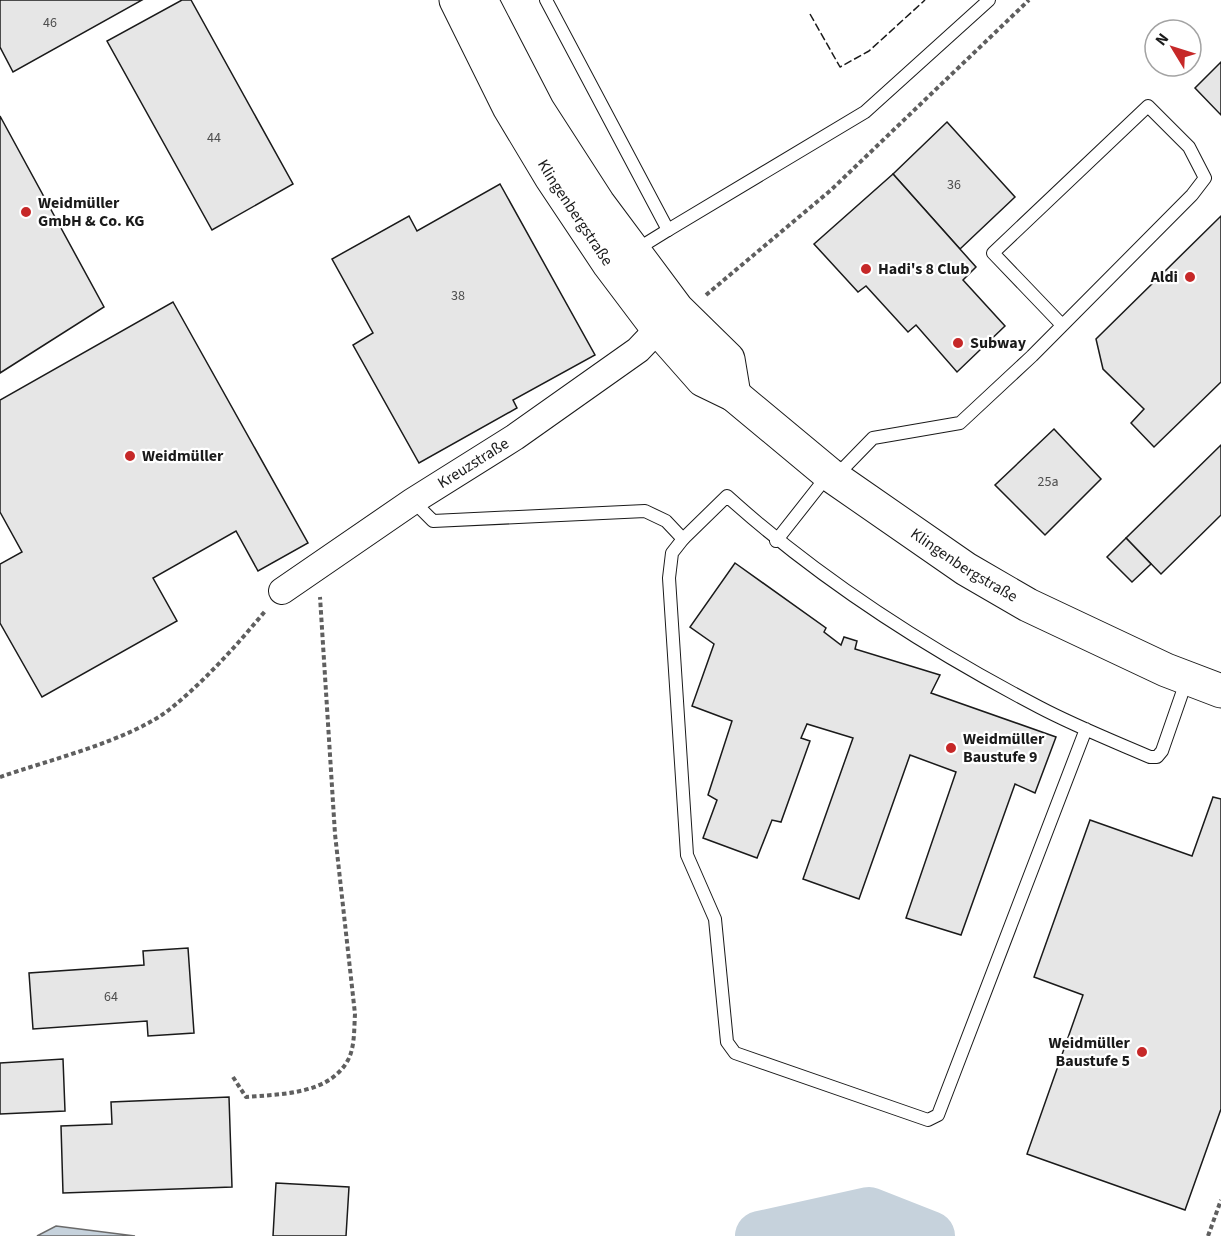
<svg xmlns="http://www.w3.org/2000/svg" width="1221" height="1236" font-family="'Source Sans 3',sans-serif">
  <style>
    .water { fill: #c6d2dc; stroke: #6a6a6a; stroke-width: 1.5 }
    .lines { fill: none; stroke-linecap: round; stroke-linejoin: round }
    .river { stroke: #c6d2dc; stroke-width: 50 }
    .building { fill: #e6e6e6; stroke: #1a1a1a; stroke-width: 1.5 }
    .service-casing { stroke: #1a1a1a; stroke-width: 14 }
    .minor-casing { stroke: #1a1a1a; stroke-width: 28 }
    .secondary-casing { stroke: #1a1a1a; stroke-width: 35 }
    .path { stroke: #5f5f5f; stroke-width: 4; stroke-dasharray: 4.5 3; stroke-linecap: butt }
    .service { stroke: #fff; stroke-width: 12 }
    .minor { stroke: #fff; stroke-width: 26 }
    .secondary { stroke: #fff; stroke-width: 33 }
    .fence { stroke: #1a1a1a; stroke-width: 1.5; stroke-dasharray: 8 3; stroke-linecap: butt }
    .poi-dot { fill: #c62828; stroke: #fff; stroke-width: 2 }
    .labels { text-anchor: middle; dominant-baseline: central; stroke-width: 4.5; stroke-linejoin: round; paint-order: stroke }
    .number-label { font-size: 14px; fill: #4d4d4d }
    .poi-label { font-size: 16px; font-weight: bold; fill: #1a1a1a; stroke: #fff; text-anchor: start }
    .street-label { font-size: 16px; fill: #1a1a1a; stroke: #fff }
  </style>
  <rect width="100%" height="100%" fill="#fff"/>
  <path class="water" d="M56,1226L135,1236H37Z"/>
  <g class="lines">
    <path class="river" d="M760,1236L869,1212L930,1236"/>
  </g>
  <g class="building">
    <path d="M0,0H142L13,72L0,47Z"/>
    <path d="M182,0H191L293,184L212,230L107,41Z"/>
    <path d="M1221,62V115L1195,88Z"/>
    <path d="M0,116L104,307L0,373Z"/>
    <path d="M947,122L1015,197L960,249L893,174Z"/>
    <path d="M893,174L976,267L963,280L1005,326L957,372L916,325L908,332L866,286L858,292L814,244Z"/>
    <path d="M500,184L595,355L513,400L517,408L419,463L353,345L373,333L332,259L409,216L417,231Z"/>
    <path d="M1221,216V382L1154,447L1131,423L1144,409L1103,369L1096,339Z"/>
    <path d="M173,302L308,543L258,571L236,531L153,578L177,621L42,697L0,623V564L22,552L0,512V400Z"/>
    <path d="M1054,429L1101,479L1045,535L995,485Z"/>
    <path d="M1221,445V515L1161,574L1126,538Z"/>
    <path d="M1126,538L1151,564L1132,582L1107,557Z"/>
    <path d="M735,563L826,628L824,632L841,645L844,637L857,641L855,649L940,675L931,693L1056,737L1035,793L1015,784L961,935L906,918L956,772L910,755L859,899L803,879L853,738L807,724L801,738L810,741L781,822L772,820L757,858L703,838L717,800L708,795L732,721L692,706L714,644L690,627Z"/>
    <path d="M1213,797L1221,799V1109L1185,1210L1027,1154L1083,995L1034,977L1090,820L1192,856Z"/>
    <path d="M188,948L194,1033L148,1036L147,1021L33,1029L29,973L144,965L143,951Z"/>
    <path d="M63,1059L65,1111L0,1114V1063Z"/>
    <path d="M229,1097L232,1187L63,1193L61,1126L112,1124L111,1102Z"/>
    <path d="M276,1183L349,1187L346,1236H273Z"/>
  </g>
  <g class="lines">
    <g class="service-casing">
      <g id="service">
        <path d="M546,0L668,230L634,251"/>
        <path d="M668,230L865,112L989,0"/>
        <path d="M835,477L873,438L960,423L1032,356L1192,195L1205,178L1189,147L1148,106L993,253L1062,325"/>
        <path d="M413,501L433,521L645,511L666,521L683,539"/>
        <path d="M776,541L828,475"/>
        <path d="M1086,729L938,1115L928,1120L735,1053L727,1042L715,919L687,855L669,578L672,553L683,539L727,496C820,580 928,649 1039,707C1075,726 1113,741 1150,757H1157L1162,751L1187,679"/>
      </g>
    </g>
    <g class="minor-casing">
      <g id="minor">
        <path id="s1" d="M282,591L413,501L515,437L638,350L658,329"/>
      </g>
    </g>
    <g class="secondary-casing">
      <g id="secondary">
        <path id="s2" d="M456,0L509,107L551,177L609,264L658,329L703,380L734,395L829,474L966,569L1028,605L1166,670L1221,691"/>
        <path d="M481,0L538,110L598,203L677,309L728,359L734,395"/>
      </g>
    </g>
    <g class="path">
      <path d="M706,295L831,190L1029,0"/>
      <path d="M0,777C49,760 131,740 170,709C206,680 237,645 266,610"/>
      <path d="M233,1077L246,1097C280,1094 329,1095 348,1060C355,1047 354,1028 355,1014L335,834L320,597"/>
      <path d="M1208,1236L1221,1200"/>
    </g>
    <use href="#service" class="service"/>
    <use href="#minor" class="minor"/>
    <use href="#secondary" class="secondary"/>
    <path class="fence" d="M810,14L840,67L869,51L925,0"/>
  </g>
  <g class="poi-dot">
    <circle cx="26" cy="212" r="6"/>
    <circle cx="866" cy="269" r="6"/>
    <circle cx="1190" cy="277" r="6"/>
    <circle cx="958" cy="343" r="6"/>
    <circle cx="130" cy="456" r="6"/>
    <circle cx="951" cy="748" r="6"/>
    <circle cx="1142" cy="1052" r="6"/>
  </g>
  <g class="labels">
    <g class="number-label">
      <text x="50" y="23">46</text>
      <text x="214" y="138">44</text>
      <text x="954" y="185">36</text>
      <text x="458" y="296">38</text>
      <text x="1048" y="482">25a</text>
      <text x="111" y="997">64</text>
    </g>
    <g class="poi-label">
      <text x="38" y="203">Weidmüller<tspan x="38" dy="18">GmbH &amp; Co. KG</tspan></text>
      <text x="878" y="269">Hadi's 8 Club</text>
      <text x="1178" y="277" text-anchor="end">Aldi</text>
      <text x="970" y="343">Subway</text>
      <text x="142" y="456">Weidmüller</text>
      <text x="963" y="739">Weidmüller<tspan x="963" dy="18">Baustufe 9</tspan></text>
      <text x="1130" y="1043" text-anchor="end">Weidmüller<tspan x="1130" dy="18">Baustufe 5</tspan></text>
    </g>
    <g class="street-label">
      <text stroke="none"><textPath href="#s2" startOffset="244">Klingenbergstraße</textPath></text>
      <text stroke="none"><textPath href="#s1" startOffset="230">Kreuzstraße</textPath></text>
      <text stroke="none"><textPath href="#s2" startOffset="776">Klingenbergstraße</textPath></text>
    </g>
  </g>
  <g transform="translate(1173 48) rotate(308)"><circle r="28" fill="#ffffff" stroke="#a3a3a3" stroke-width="1.5"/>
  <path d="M0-4.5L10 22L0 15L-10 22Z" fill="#c62828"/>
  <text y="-9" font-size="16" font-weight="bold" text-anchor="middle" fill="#1a1a1a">N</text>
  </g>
</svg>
